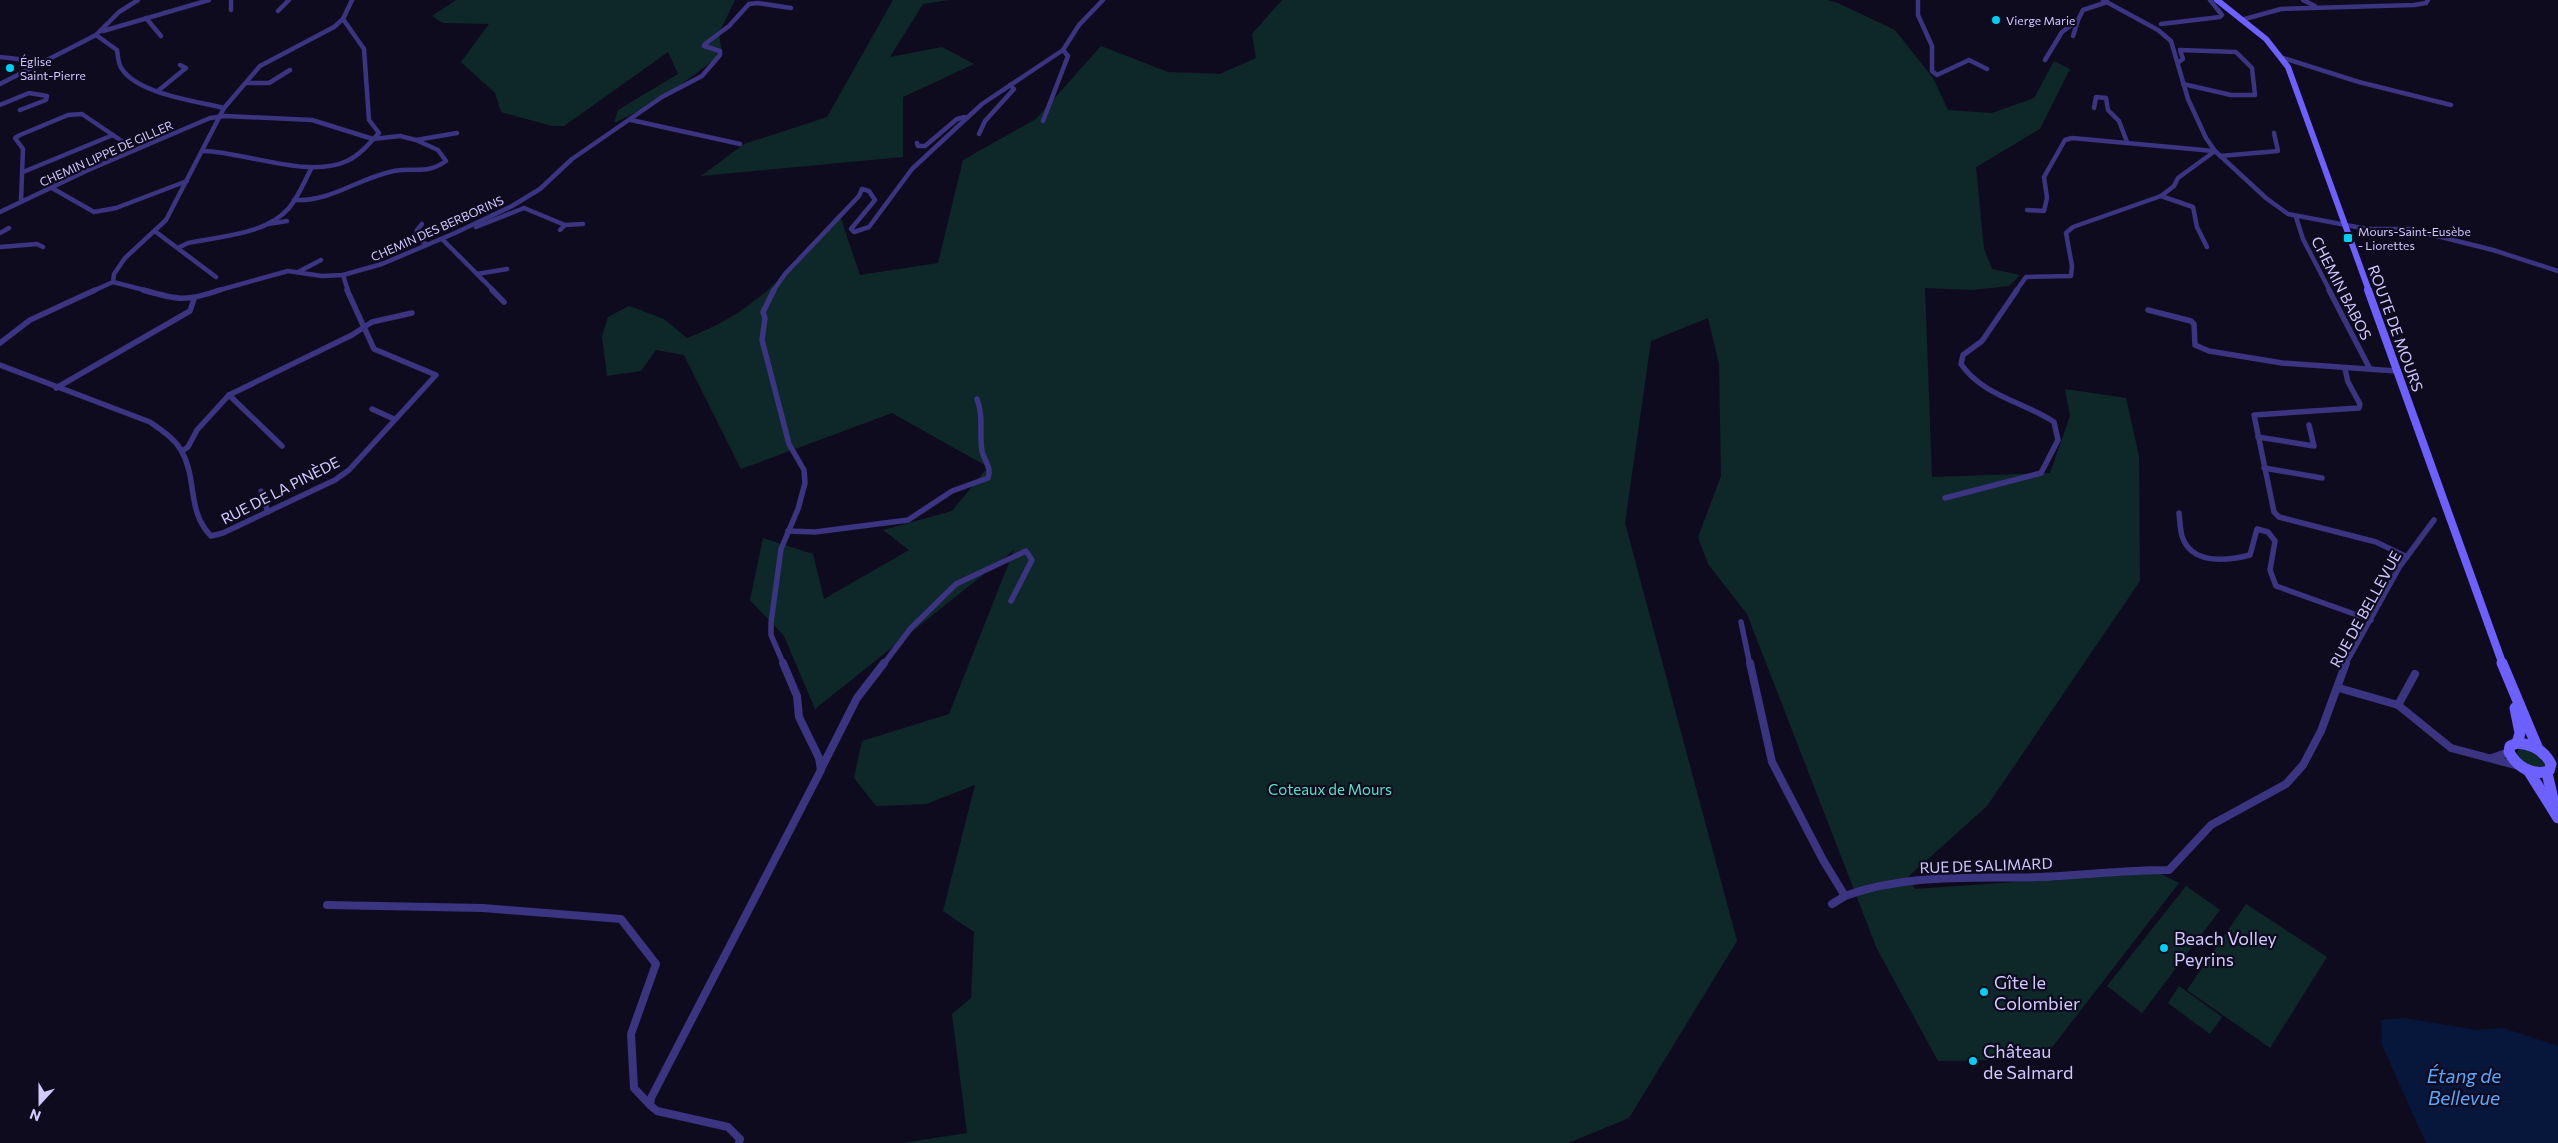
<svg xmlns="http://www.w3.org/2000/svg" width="2558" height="1143" font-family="Commissioner,sans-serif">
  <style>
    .green { fill: #0e2829 }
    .water { fill: #07173c }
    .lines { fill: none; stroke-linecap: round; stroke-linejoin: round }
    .minor-far2 { stroke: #3b3480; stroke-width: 4.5 }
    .minor-far1 { stroke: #3b3480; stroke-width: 5.5 }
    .minor { stroke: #3b3480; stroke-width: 8 }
    .secondary-far2 { stroke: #6c60ff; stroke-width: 6 }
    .secondary-far1 { stroke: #6c60ff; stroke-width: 8 }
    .secondary { stroke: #6c60ff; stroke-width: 11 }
    .poi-dot { fill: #00cff4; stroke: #0f0b1f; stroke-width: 2 }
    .labels { text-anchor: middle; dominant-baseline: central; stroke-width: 4.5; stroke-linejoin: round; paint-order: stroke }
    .far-poi-label { font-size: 12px; fill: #d2c9ff; stroke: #0f0b1f; text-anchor: start }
    .far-street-label { font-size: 12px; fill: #d2c9ff; stroke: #0f0b1f }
    .street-label { font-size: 15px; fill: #d2c9ff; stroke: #0f0b1f }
    .park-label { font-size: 15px; fill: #50e4c6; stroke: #0f0b1f }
    .near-poi-label { font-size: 18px; fill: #d2c9ff; stroke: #0f0b1f; text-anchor: start }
    .near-water-label { font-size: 19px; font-style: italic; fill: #57a8ff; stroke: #0f0b1f }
  </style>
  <rect width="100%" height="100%" fill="#0f0b1f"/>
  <g class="green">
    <path d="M456,0H735L719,33L722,54L659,101L614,123L618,110L678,74L668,52L564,126H552L501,112L495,93L461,62L489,24L443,23L432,16Z"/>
    <path d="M893,0H949L923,4L890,57L942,47L974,64L903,97V157L701,176L744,144L827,117Z"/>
    <path d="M1282,0H1827L1838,3L1895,30L1933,78L1948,110L1992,113L2034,98L2054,61L2070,69L2040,129L1976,167L1984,249L1992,269L2020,275L2009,286L1972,290L1925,288L1932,477L2050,473L2070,416L2065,389L2126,398L2139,456L2140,581L1987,806L1909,876L1915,889L2157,872L2179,883L2043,1059L1938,1061L1877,949L1747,614L1708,564L1698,537L1721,476L1719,364L1708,318L1651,341L1625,523L1737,941L1629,1118L1568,1143H903L967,1133L952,1014L971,998L974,932L943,911L975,785L926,804L876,806L854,778L862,741L949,714L1014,550L815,709L784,636L750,600L763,538L813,554L824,599L909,550L883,530L952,511L988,467L892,413L741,469L684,355L656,350L641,371L607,376L602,336L608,317L629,306L664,319L687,338C757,312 793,268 839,213L860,275L938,263L963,160L1036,119L1101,46L1168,72L1220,74L1256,58L1252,34Z"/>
    <path d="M2519,748L2534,751L2545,765L2541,768L2529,767L2516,755Z"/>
    <path d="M2186,886L2220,910L2142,1013L2107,986Z"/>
    <path d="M2246,904L2327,957L2270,1048L2187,990Z"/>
    <path d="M2179,986L2222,1017L2210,1034L2168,1003Z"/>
  </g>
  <path class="water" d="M2405,1018L2475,1030L2503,1028L2558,1046V1143H2426L2382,1045L2381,1020Z"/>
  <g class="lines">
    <g class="minor-far2">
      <path d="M231,0V10"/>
      <path d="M1918,0V15L1932,46V71L1937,75L1969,60L1987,69"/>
      <path d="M2103,0L2158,30L2171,41L2188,99L2206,138L2215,151L2266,198L2288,214L2367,229H2409L2493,250L2558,271"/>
      <path d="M2303,0L2315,6"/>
      <path d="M278,11L289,0"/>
      <path d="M146,18L161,36"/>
      <path d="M2241,20L2281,9L2414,5L2426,3L2428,0"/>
      <path d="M2161,24L2220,17L2222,15L2210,0"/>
      <path d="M103,31L209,0"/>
      <path d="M96,35L117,50C118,56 118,64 122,69C138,94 197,101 224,108L166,220L125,258L114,274L113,282"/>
      <path d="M2073,36L2078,20"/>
      <path d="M0,57L44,62"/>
      <path d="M2283,58L2359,82L2451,105"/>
      <path d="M2045,60L2062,32L2078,20L2083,10L2107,2"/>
      <path d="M2179,62L2183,59L2180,50L2236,52L2252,68L2255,95H2231L2183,84"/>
      <path d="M23,74L34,78"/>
      <path d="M246,83H269L290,70"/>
      <path d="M0,84L96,35L119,12L138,0"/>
      <path d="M159,90L186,68L180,65"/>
      <path d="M0,105L29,93L47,96L46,100L20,110"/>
      <path d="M224,108L260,66L334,27L343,19L352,0"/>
      <path d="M2094,108L2096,97L2106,98L2108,110L2119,121L2127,142"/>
      <path d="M631,120L740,144"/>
      <path d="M1043,121L1068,56L1063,50"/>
      <path d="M979,134L985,121L1014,89L1010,85"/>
      <path d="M917,143L918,146H925L957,119L965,117"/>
      <path d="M203,151C246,152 307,179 347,161C360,155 370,143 379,133L369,120L364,49L343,19"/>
      <path d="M2220,156L2278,151L2274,133"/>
      <path d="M23,172L113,135"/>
      <path d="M52,188L94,212L116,208L187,181"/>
      <path d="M2161,196L2193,207L2197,227L2207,247"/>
      <path d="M294,200C332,202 358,178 394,171C416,167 426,175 446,161L438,150L416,140"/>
      <path d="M21,201L23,149L15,138L20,135L68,115L82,114L135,150"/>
      <path d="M2027,210L2044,211L2047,198L2044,177L2065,140L2072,138L2214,151"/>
      <path d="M0,212L86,171L210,118L225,116L312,120L373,139L400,136L416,140L457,133"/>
      <path d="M2296,217L2303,239L2330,291"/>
      <path d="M268,224L287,221"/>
      <path d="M422,224L417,230L416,237L426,244"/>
      <path d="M565,225L583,224"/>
      <path d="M476,227L524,208L565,225L560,230"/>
      <path d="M156,232L216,277"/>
      <path d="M0,233L9,228"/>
      <path d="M442,239L494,291"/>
      <path d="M0,247L37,244L43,247"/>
      <path d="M180,247L188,243C220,236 266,235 289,208C299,196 305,180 312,167"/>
      <path d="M298,272L321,260"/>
      <path d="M477,274L507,269"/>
      <path d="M343,275L348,291"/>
      <path d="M113,282L148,291"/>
      <path d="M93,291L113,282"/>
      <path d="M216,291L288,271L322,276L343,275L382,264L455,233L512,206L540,189L572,159L662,97L702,76L720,55V51L704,46L705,44L729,26L749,4L758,3L791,8"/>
      <path d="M773,291L785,274L859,196L862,189L869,191L875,200L851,229L854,232L869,227L912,169L982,104L1063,50L1079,25L1103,0"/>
      <path d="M2016,291L2026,277L2071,276L2072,266L2066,233L2073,227L2161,196L2174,186L2178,178L2215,151"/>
    </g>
    <g class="minor-far1">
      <path d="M143,290C178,300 185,302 220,290"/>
      <path d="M492,290L504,302"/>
      <path d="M774,290L763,312L765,318L762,340L789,444L804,470L805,483L798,509L781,549L771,623V635L784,665"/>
      <path d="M2329,290L2370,369"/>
      <path d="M2148,310L2191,321L2194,324L2195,345L2209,351L2282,363L2396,371"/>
      <path d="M0,343L30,320L95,290"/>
      <path d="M0,365L150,422C161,430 174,438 181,450C198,479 186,510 211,536L223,533L335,480L349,470L436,375L374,349L347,290"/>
      <path d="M2345,369L2348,382L2360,404L2359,408L2254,415L2274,512L2279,517L2376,542L2407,557"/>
      <path d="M56,388L190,311L194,299"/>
      <path d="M229,395L282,446"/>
      <path d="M372,409L394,419"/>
      <path d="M2258,437L2314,446L2309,425"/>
      <path d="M182,451L188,447L197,430L229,395L352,335L372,322L412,313"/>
      <path d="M2264,468L2322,478"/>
      <path d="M261,491L268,512"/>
      <path d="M1945,498L2041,473L2058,440L2054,422C2024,402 1983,396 1961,364L1963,355L1982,341L2017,290"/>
      <path d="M2179,513C2180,521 2180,529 2182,536C2191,565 2227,561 2250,555L2257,529L2268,532L2275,541L2270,570L2276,586L2371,620"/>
      <path d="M788,531L815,532L908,520L952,491L988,478C992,467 984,461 982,451C979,433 984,417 977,399"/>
      <path d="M1741,622L1750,665"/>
      <path d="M883,665L911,628L956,584L1026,551L1032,560L1011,601"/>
      <path d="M2345,665L2400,566L2434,520"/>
    </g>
    <g class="minor">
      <path d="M1750,663L1772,762L1823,860L1845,896C1908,873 1974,879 2040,877C2083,875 2126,870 2169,870L2211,825L2286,784L2303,765L2321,731L2346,663"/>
      <path d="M2339,688L2398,705L2451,748L2519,766"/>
      <path d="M2398,705L2415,674"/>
      <path d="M2492,758L2509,752"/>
      <path d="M821,769L857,698L884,663"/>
      <path d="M1832,904L1845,896"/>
      <path d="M327,905L483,908L621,919L656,964L631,1034L634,1088L650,1105"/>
      <path d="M739,1143L740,1139L728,1127L657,1111L650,1105L651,1098L821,770L819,758L799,717L797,696L783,663"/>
    </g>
    <path class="secondary-far2" d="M2217,0L2266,39L2288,67L2369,291"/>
    <path class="secondary-far1" d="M2368,290L2503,665"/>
    <g class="secondary">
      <path d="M2502,663L2538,749"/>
      <path d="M2515,708L2520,733L2517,743"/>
      <path d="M2517,743C2532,744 2544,750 2551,764L2549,771C2532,776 2517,767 2509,752L2510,746Z"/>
      <path d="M2528,770L2558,818"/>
      <path d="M2547,773L2554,803"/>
    </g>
  </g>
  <g class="poi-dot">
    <circle cx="1996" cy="20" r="5"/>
    <circle cx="10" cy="68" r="5"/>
    <rect x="2343" y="233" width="10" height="10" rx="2.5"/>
    <circle cx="2164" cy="948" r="5"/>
    <circle cx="1984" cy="992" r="5"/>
    <circle cx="1973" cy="1061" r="5"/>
  </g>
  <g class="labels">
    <g class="far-poi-label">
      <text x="2006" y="20">Vierge Marie</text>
      <text x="20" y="61">Église<tspan x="20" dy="14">Saint-Pierre</tspan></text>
      <text x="2358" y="231">Mours-Saint-Eusèbe<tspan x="2358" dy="14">- Liorettes</tspan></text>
    </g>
    <g class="far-street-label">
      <text transform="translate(106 153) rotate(-24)">CHEMIN LIPPE DE GILLER</text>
      <text transform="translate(437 228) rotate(-24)">CHEMIN DES BERBORINS</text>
    </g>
    <g class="street-label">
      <text transform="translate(2342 288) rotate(63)">CHEMIN BABOS</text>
      <text transform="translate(2396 328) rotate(70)">ROUTE DE MOURS</text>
      <text transform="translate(280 490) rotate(-27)">RUE DE LA PINÈDE</text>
      <text transform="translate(2365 609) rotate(-61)">RUE DE BELLEVUE</text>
      <text transform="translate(1986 865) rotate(-2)">RUE DE SALIMARD</text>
    </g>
    <g class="park-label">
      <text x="1330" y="789">Coteaux de Mours</text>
    </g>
    <g class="near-poi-label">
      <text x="2174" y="938">Beach Volley<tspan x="2174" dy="21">Peyrins</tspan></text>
      <text x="1994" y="982">Gîte le<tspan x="1994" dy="21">Colombier</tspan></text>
      <text x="1983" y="1051">Château<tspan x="1983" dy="21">de Salmard</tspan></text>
    </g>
    <g class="near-water-label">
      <text x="2464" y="1075">Étang de<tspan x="2464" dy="22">Bellevue</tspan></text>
    </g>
  </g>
  <g transform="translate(40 1103) rotate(201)" stroke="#0f0b1f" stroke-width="4" paint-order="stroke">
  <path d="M0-4L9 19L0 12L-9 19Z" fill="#d2c9ff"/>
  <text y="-8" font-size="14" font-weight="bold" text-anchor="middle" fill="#d2c9ff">N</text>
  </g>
</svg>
